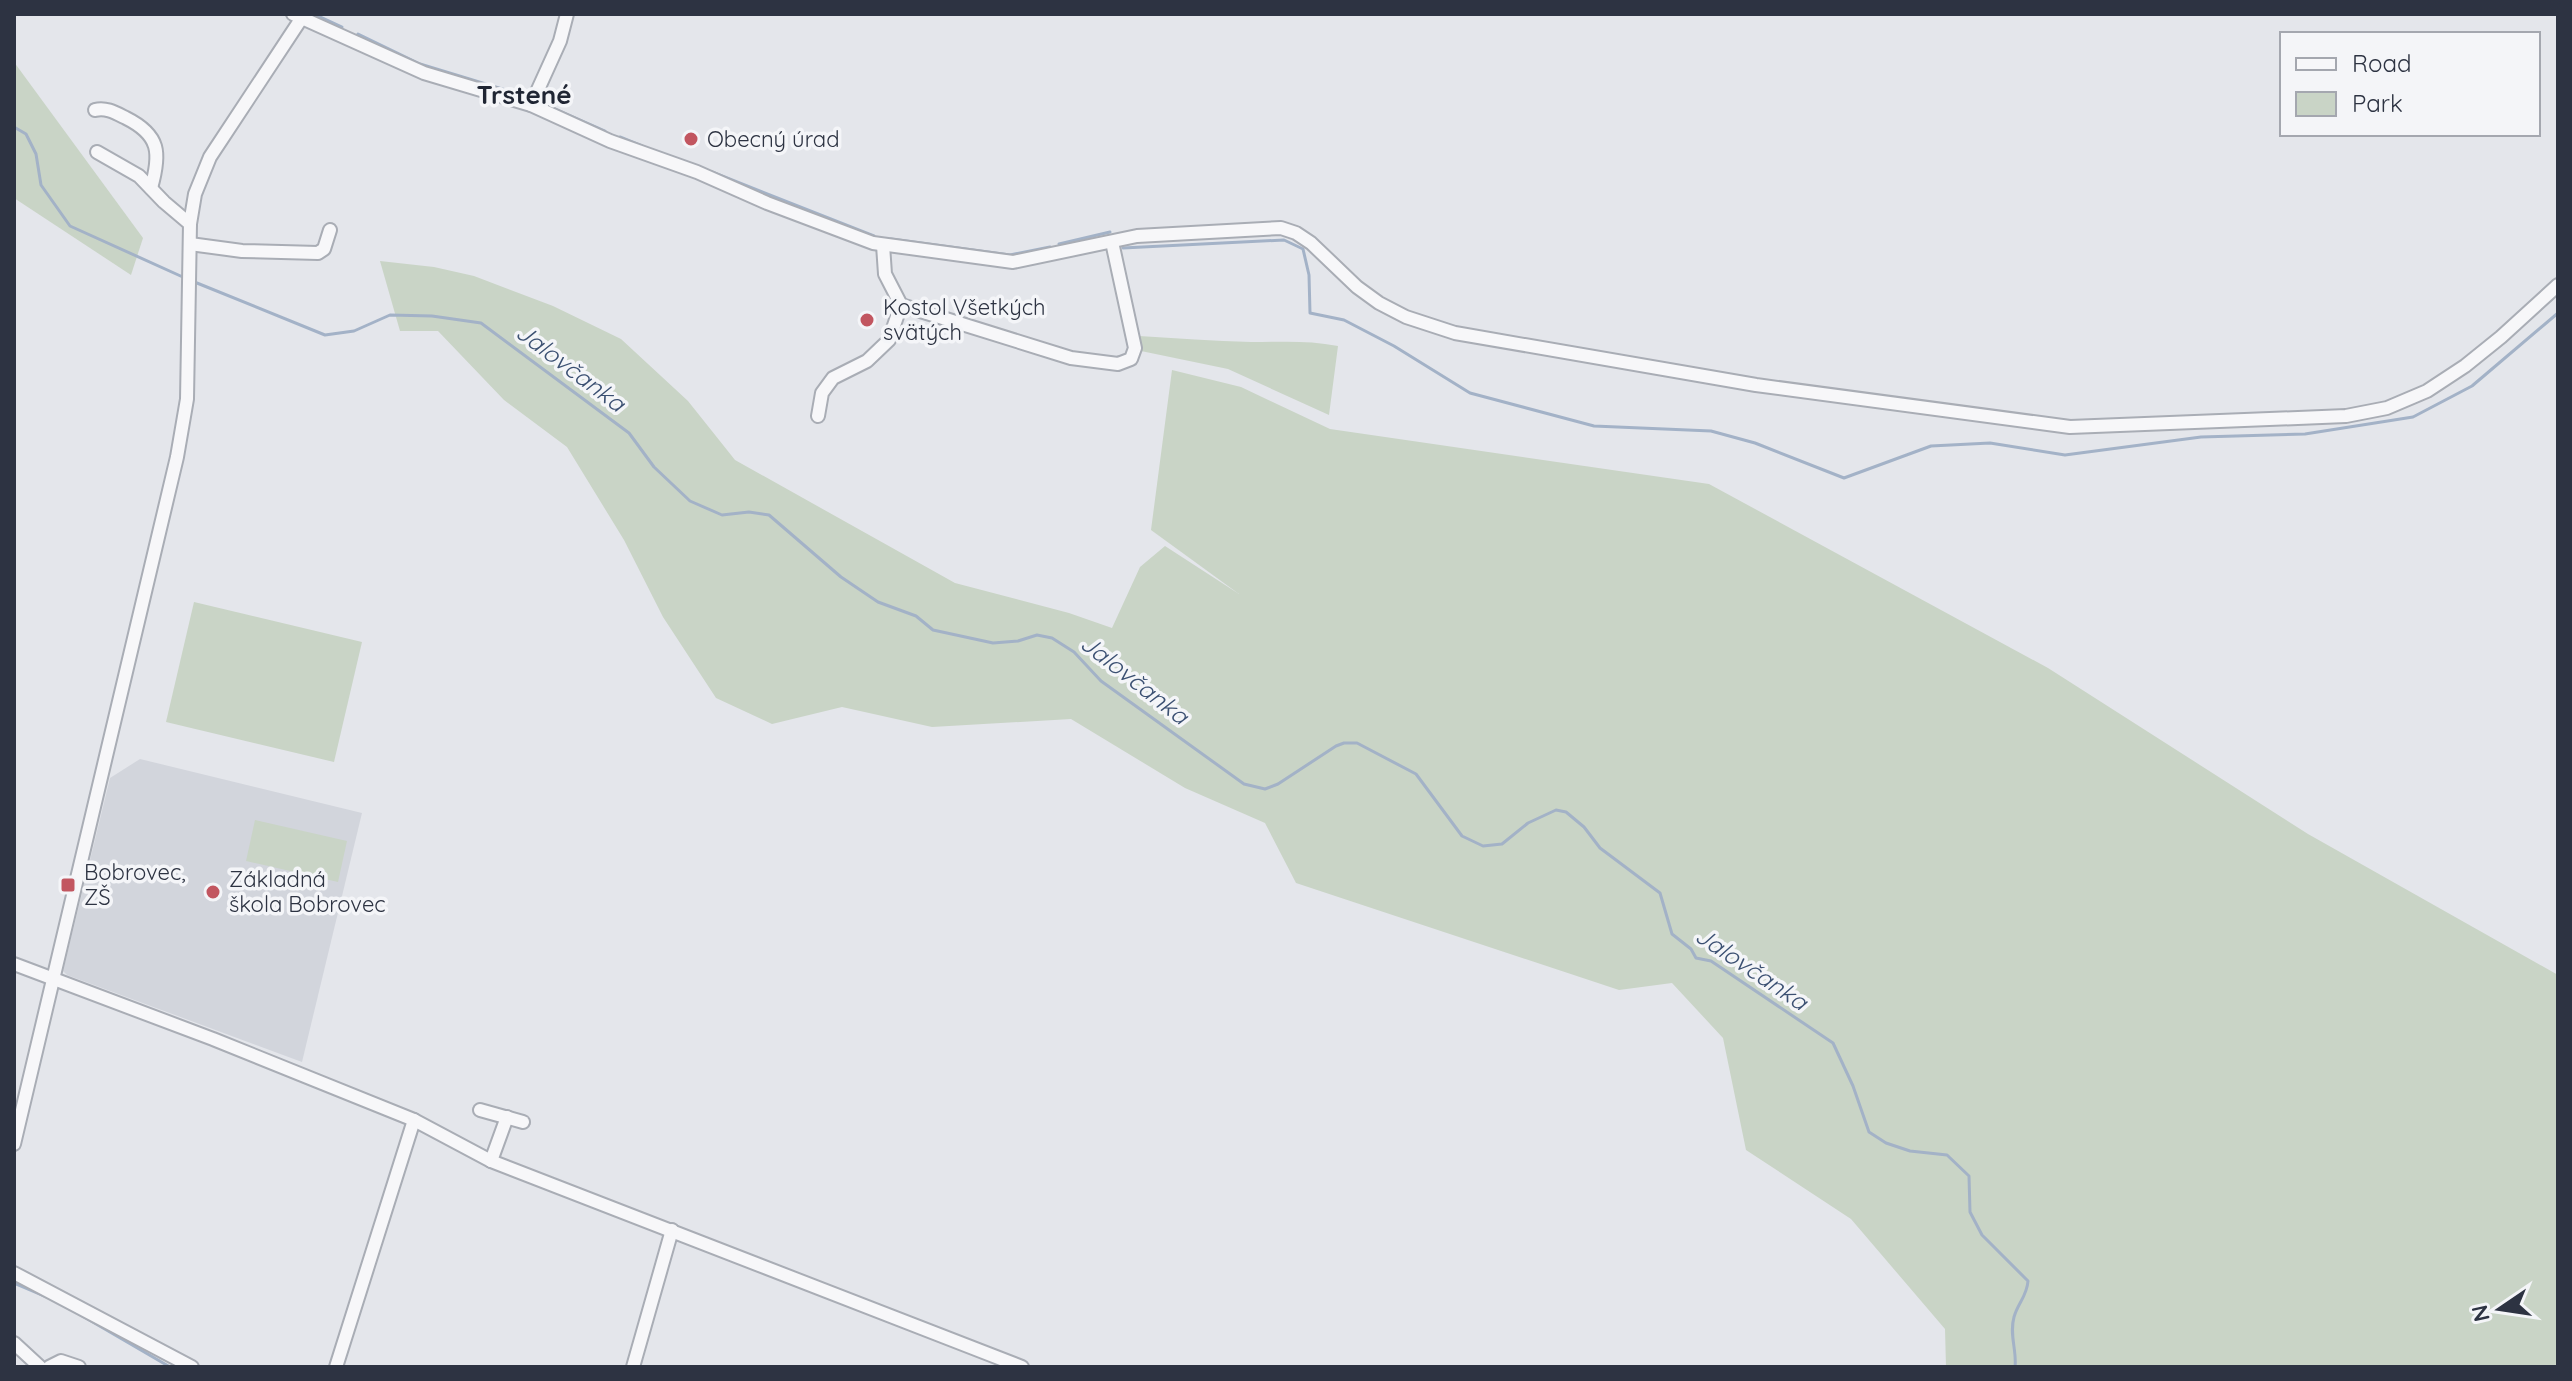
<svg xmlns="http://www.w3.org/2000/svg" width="2572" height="1381" font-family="Quicksand,sans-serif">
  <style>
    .built { fill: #d2d5dc }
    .green { fill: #c9d4c6 }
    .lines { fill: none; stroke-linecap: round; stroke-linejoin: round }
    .stream { stroke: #a3b2c7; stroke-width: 3 }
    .minor-casing { stroke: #a9adb5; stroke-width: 16 }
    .minor { stroke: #f7f7f9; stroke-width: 12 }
    .poi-dot { fill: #c25660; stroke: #f4f5f8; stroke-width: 3 }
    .labels { text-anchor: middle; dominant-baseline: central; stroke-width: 7; stroke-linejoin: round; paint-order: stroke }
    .poi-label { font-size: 22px; fill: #2d3342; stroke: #f4f5f8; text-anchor: start }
    .water-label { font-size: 24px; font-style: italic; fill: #3b5072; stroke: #f4f5f8 }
    .quarter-label { font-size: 26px; font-weight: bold; fill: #1f2533; stroke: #f4f5f8 }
  </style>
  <rect width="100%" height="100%" fill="#e4e6eb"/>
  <path class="built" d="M140,759L362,813L302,1062L67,975L63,971L110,778Z"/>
  <g class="green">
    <path d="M14,62L143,238L131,275L14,198Z"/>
    <path d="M380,261L434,267L474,276L553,306L621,339L688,401L735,460L955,583L1069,613L1112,628L1140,567L1165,546L1239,594L1151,530L1172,370L1241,387L1330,429L1709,484L2048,668L2308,834L2558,975V1367H1946L1945,1329L1851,1219L1746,1150L1723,1038L1672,983L1619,990L1296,883L1265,823L1185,788L1071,719L932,727L842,707L772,724L716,698L663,617L624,540L567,447L504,400L438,331H400Z"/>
    <path d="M1139,336C1176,338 1214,341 1251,342C1281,342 1309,340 1338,346L1329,415L1228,369L1141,351Z"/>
    <path d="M194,602L362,642L334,762L166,722Z"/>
    <path d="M255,820L347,841L338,882L246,861Z"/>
  </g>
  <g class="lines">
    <g class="stream">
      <path d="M314,14L342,27"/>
      <path d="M358,34L420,64L529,97"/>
      <path d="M537,101L605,131"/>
      <path d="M14,127L26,134L36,154L41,185L70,226L185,278"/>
      <path d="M620,137L642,146"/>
      <path d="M712,172L874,236"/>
      <path d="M891,239L1010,255L1050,247"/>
      <path d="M1059,244L1110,232"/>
      <path d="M1123,248L1284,240L1303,249L1309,275L1310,313L1344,320L1394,346L1470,393L1594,426L1711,431L1755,443L1844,478L1931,446L1990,443L2065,455L2201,437L2305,434L2413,417L2472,386L2558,313"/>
      <path d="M192,281L325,335L354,331L390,315L432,316L481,323L629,433L654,467L690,501L722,515L749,512L769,515L841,577L878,602L916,616L933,630L993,643L1018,641L1037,635L1052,638L1074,652L1101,681L1244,784L1265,789L1278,784L1336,746L1344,743H1357L1416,774L1462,836L1483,846L1502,844L1528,823L1556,810L1566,812L1584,827L1600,848L1660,893L1672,934L1691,949L1696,958L1711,961L1833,1043L1853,1086L1869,1132L1886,1143L1910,1151L1947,1155L1969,1176L1970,1212L1982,1235L2028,1281C2027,1296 2018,1303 2014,1317C2009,1335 2017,1350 2015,1367"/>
      <path d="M14,1283L47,1297"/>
      <path d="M79,1314L170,1367"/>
    </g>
    <g class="minor-casing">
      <g id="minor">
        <path d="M293,14L424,73L531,105L610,141L697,172L767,203L873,243L1013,262L1137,236L1281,228L1296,233L1311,243L1357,287L1379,303L1406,317L1455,333L1756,385L2070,427L2346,416L2387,408L2427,391L2465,366L2501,337L2558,285"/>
        <path d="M531,105L560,41L567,14"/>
        <path d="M95,110C106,107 116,113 126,118C160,135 161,153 151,188"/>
        <path d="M97,152L139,176L164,202L190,224"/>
        <path d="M190,244L242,251L318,253L324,249L330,230"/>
        <path d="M901,305L1071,358L1118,364L1131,359L1135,348L1112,242"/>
        <path d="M818,416L822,393L833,378L867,361L889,340L901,305L885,274L883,245"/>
        <path d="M14,964L213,1039L414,1120L491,1161L1022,1367"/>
        <path d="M480,1110L523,1122"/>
        <path d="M14,1144L177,457L187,399L190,224L195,194L210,157L301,19"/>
        <path d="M491,1161L507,1117"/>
        <path d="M14,1273L192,1367"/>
        <path d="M14,1343L40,1367"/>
        <path d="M49,1367L61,1361L79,1367"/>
        <path d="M336,1367L414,1120"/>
        <path d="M633,1367L672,1230"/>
      </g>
    </g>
    <use href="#minor" class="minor"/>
  </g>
  <g class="poi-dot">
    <circle cx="691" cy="139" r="8"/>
    <circle cx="867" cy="320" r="8"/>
    <rect x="60" y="877" width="16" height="16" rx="4"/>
    <circle cx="213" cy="892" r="8"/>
  </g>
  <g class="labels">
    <g class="poi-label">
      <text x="707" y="139">Obecný úrad</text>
      <text x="883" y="307">Kostol Všetkých<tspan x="883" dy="25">svätých</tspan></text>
      <text x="84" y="872">Bobrovec,<tspan x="84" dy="25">ZŠ</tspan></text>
      <text x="229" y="879">Základná<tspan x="229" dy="25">škola Bobrovec</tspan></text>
    </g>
    <g class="water-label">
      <text transform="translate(571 367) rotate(37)">Jalovčanka</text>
      <text transform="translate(1135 679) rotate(38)">Jalovčanka</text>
      <text transform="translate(1752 968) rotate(34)">Jalovčanka</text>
    </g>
    <g class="quarter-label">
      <text x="524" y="94">Trstené</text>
    </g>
  </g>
  <rect width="2572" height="1381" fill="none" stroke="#2d3342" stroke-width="32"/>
  <rect x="2280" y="32" width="260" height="104" fill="#f4f5f8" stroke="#a4a7af" stroke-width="2"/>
  <rect x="2296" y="58" width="40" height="12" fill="#f7f7f9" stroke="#a4a7af" stroke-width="2"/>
  <text x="2352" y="72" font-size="24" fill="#2d3342">Road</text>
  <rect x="2296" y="92" width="40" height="24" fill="#c9d4c6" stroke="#a4a7af" stroke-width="2"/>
  <text x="2352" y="112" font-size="24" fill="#2d3342">Park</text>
  <g transform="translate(2500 1309) rotate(257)" stroke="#f4f5f8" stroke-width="6" paint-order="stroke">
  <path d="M0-6L14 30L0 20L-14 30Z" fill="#2d3342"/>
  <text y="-12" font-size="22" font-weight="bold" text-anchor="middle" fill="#2d3342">N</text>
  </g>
</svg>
